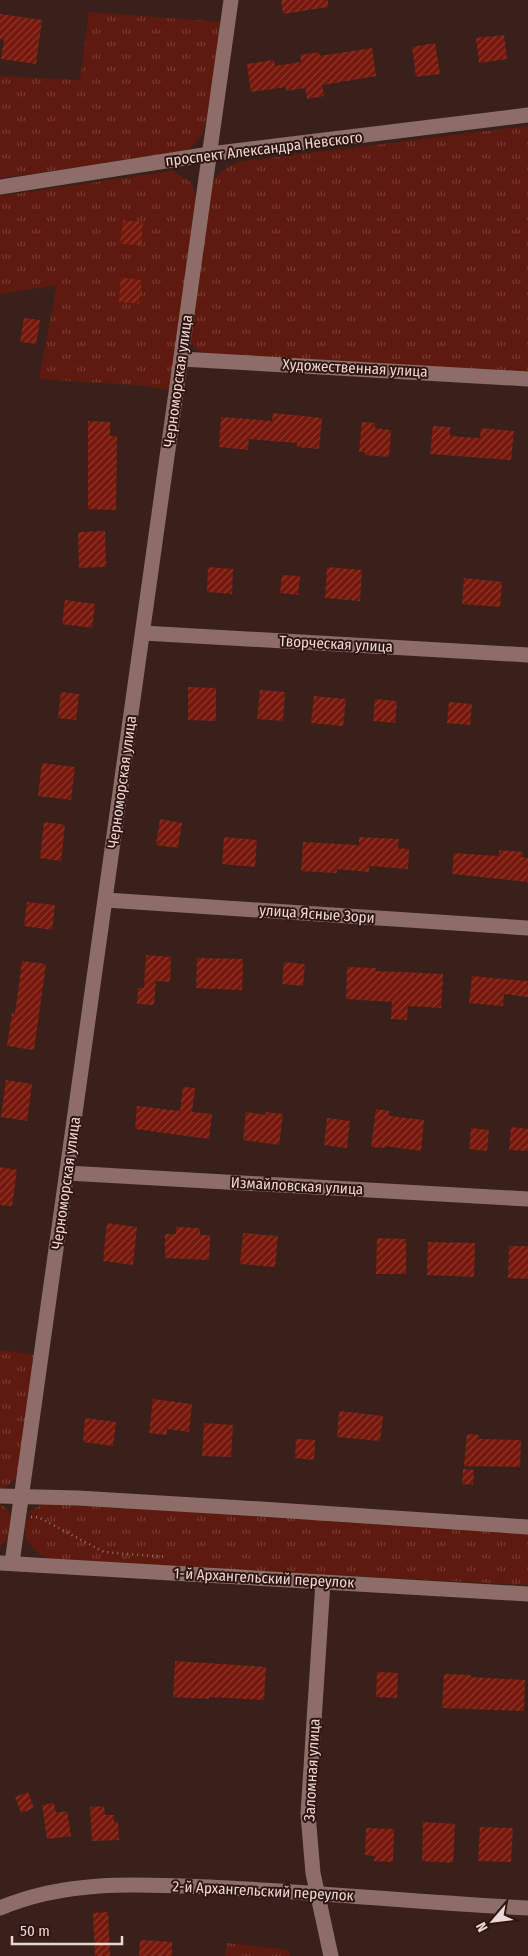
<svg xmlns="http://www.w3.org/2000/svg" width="528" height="1956" font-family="'Fira Sans Condensed',sans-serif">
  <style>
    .grass { fill: url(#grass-tufts) }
    .building { fill: url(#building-hatch) }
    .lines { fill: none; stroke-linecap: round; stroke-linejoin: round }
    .path { stroke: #89736e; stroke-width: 2.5; stroke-dasharray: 1 4; stroke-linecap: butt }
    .minor { stroke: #8d6d67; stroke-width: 15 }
    .labels { text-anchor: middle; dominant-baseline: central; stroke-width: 4; stroke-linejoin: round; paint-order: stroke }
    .street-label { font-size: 15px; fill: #ead8d4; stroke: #2f1612 }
  </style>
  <defs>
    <pattern id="grass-tufts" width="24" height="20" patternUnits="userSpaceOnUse" patternTransform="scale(1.25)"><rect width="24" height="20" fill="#5f1a10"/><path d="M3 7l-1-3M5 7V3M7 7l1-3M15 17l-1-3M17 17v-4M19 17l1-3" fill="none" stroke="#763b32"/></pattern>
    <pattern id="building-hatch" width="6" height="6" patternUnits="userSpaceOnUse" patternTransform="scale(1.25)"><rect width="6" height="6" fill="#76190c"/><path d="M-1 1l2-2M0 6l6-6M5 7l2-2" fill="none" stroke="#8a3a2e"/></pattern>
  </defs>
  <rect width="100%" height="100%" fill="#3a201b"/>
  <g class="grass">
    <path d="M89,12L221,22L207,120L201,136L192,147L177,153L0,178V76L80,80Z"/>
    <path d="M528,126V373L207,354L195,349L189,336L210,194C216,173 219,172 238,162Z"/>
    <path d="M173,171L192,183L197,203L170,390L148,386L39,379L57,285L0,294V196Z"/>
    <path d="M0,1350L34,1355L18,1476L6,1487L0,1488Z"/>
    <path d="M49,1501L528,1531V1585L57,1561L40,1555L26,1540L25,1524L32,1510Z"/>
    <path d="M0,1504L9,1511L11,1522L7,1541L0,1546Z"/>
    <path d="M227,1943L289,1950L290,1956H225Z"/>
  </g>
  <g class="building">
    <path d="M281,0H328V7L283,14Z"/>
    <path d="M0,14L42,20L36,64L1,59L4,40L0,39Z"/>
    <path d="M504,35L507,59L479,63L476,38Z"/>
    <path d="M435,43L440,74L416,77L412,47Z"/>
    <path d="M372,48L376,76L322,85L324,96L307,99L305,88L286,91V87L251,92L247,64L274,60L275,66L301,62L300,55L319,52L320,56Z"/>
    <path d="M123,220L143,222L141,245L120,244Z"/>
    <path d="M121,278L142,280L139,304L119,302Z"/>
    <path d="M24,318L40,320L36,344L20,342Z"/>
    <path d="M273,413L322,418L319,449L297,447V443L249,439L248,450L219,447L221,417L272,421Z"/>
    <path d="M88,421L110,422V436H117L116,510L88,509Z"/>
    <path d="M362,422L375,423V428L391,430L389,457L365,455V452H359Z"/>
    <path d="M433,426L450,427V436L480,438L481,428L514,431L511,460L430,454Z"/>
    <path d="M105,531L106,567L79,568L78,532Z"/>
    <path d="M208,567L233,569L232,594L207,592Z"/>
    <path d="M327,567L362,570L360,601L325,598Z"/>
    <path d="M282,575L300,576L298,595L280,593Z"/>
    <path d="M464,578L502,582L500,607L462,604Z"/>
    <path d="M65,600L95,604L92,628L62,624Z"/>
    <path d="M188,687L216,688V721L188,720Z"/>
    <path d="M260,690L285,692L283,721L257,719Z"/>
    <path d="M61,692L79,694L76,720L58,718Z"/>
    <path d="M314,696L346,699L343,726L311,723Z"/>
    <path d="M375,699L397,701L395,723L373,721Z"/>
    <path d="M449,702L472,704L470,725L447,723Z"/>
    <path d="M42,763L75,767L71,800L38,796Z"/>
    <path d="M160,819L182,823L178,848L156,845Z"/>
    <path d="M44,822L65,825L61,861L40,858Z"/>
    <path d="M224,837L257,840L255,867L222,864Z"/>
    <path d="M359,837L399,839L398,848L409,849L408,869L369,866V872L337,869V873L301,871L303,842L359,845Z"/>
    <path d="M499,850L523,852L522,857L528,858V882L452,874L454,853L499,856Z"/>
    <path d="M27,902L55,905L52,930L24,926Z"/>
    <path d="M146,955L171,957L170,982L156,981L154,1005L137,1004L138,988H144Z"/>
    <path d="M197,958L243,959L242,990L196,988Z"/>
    <path d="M22,961L46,964L34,1050L7,1046L12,1013L15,1014Z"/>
    <path d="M284,962L305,964L303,986L282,984Z"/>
    <path d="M347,967L376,968V971L443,974L441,1008L408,1006L407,1020L391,1019L392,1002L346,999Z"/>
    <path d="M472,976L528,981V997L504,994L503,1006L469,1003Z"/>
    <path d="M6,1080L32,1084L27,1121L1,1117Z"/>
    <path d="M183,1087L195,1088L192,1112L212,1114L209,1139L135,1129L137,1106L180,1111Z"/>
    <path d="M376,1109L389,1111V1116L424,1120L421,1151L385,1146V1148L371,1147Z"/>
    <path d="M246,1112L266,1115V1112L283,1114L279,1145L243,1140Z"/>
    <path d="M327,1118L350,1121L347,1148L324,1145Z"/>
    <path d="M511,1127L528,1129V1151L509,1150Z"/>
    <path d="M471,1128L489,1130L487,1151L469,1149Z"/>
    <path d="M0,1167L17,1170L12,1206L0,1205Z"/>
    <path d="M107,1223L137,1227L133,1265L103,1261Z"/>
    <path d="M176,1227L200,1228V1235H210L209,1260L165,1258V1234H176Z"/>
    <path d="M243,1233L278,1236L275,1267L240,1264Z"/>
    <path d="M377,1238L406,1239V1274H376Z"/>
    <path d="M428,1242L475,1243L474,1277L427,1275Z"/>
    <path d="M509,1246H528V1279L508,1278Z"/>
    <path d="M153,1399L192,1404L189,1432L167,1429V1435L149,1433Z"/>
    <path d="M339,1411L383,1416L380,1441L337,1437Z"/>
    <path d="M85,1418L116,1422L113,1446L83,1442Z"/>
    <path d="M204,1423L233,1425L231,1457L202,1456Z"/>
    <path d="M467,1434L479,1435L478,1439L521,1440L520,1467L464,1466Z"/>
    <path d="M296,1439L315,1440L314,1460L295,1458Z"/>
    <path d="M463,1469L474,1470L473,1485L462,1484Z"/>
    <path d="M175,1661L266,1667L264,1700L209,1697V1699L173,1697Z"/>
    <path d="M377,1672L398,1673L397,1698L376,1697Z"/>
    <path d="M444,1674L471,1675V1677L525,1680L524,1711L442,1708Z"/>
    <path d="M28,1792L34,1808L21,1813L15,1797Z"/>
    <path d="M54,1803L56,1813L67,1811L71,1836L47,1839L42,1805Z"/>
    <path d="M104,1806L105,1815H114V1822H118L119,1840L92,1841L90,1807Z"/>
    <path d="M423,1822L455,1824L453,1863L422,1861Z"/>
    <path d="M480,1827L513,1828L511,1862L478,1861Z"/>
    <path d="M366,1828L394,1829L393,1862L374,1861L375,1856L365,1855Z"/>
    <path d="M108,1912L110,1956H95L93,1913Z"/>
    <path d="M140,1940L172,1942V1956H139Z"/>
  </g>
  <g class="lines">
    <path class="path" d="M31,1517H38L104,1552L167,1557"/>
    <g class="minor">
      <path d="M0,187L210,154L528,115"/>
      <path d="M181,359L528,379"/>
      <path d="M143,633L528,655"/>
      <path d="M106,900L528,928"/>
      <path d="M67,1173L528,1199"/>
      <path d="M0,1496L78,1498L261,1509L528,1527"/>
      <path d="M0,1563L528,1594"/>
      <path d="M12,1563L231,0"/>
      <path d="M323,1582L308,1814L313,1873L331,1956"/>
      <path d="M0,1908C73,1877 151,1885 228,1888C328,1893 428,1903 528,1908"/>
    </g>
  </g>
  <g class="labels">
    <g class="street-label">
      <text transform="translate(264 149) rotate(-7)">проспект Александра Невского</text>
      <text transform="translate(355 368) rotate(3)">Художественная улица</text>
      <text transform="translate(178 381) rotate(-82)">Черноморская улица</text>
      <text transform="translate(336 644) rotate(3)">Творческая улица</text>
      <text transform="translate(122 782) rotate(-82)">Черноморская улица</text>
      <text transform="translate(317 914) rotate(4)">улица Ясные Зори</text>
      <text transform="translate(66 1183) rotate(-82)">Черноморская улица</text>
      <text transform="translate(297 1186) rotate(3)">Измайловская улица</text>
      <text transform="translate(264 1578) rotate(3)">1-й Архангельский переулок</text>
      <text transform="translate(312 1770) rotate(-87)">Заломная улица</text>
      <text transform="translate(263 1891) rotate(3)">2-й Архангельский переулок</text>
    </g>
  </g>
  <g transform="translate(493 1921) rotate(242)" stroke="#2f1612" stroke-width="4" paint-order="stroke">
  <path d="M0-4L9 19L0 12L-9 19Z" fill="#ead8d4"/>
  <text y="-8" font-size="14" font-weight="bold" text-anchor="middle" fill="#ead8d4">N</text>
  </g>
  <path d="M12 1936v8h110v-8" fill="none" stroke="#ead8d4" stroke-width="2.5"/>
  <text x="20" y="1936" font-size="15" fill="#ead8d4" stroke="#2f1612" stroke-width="4" paint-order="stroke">50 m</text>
</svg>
